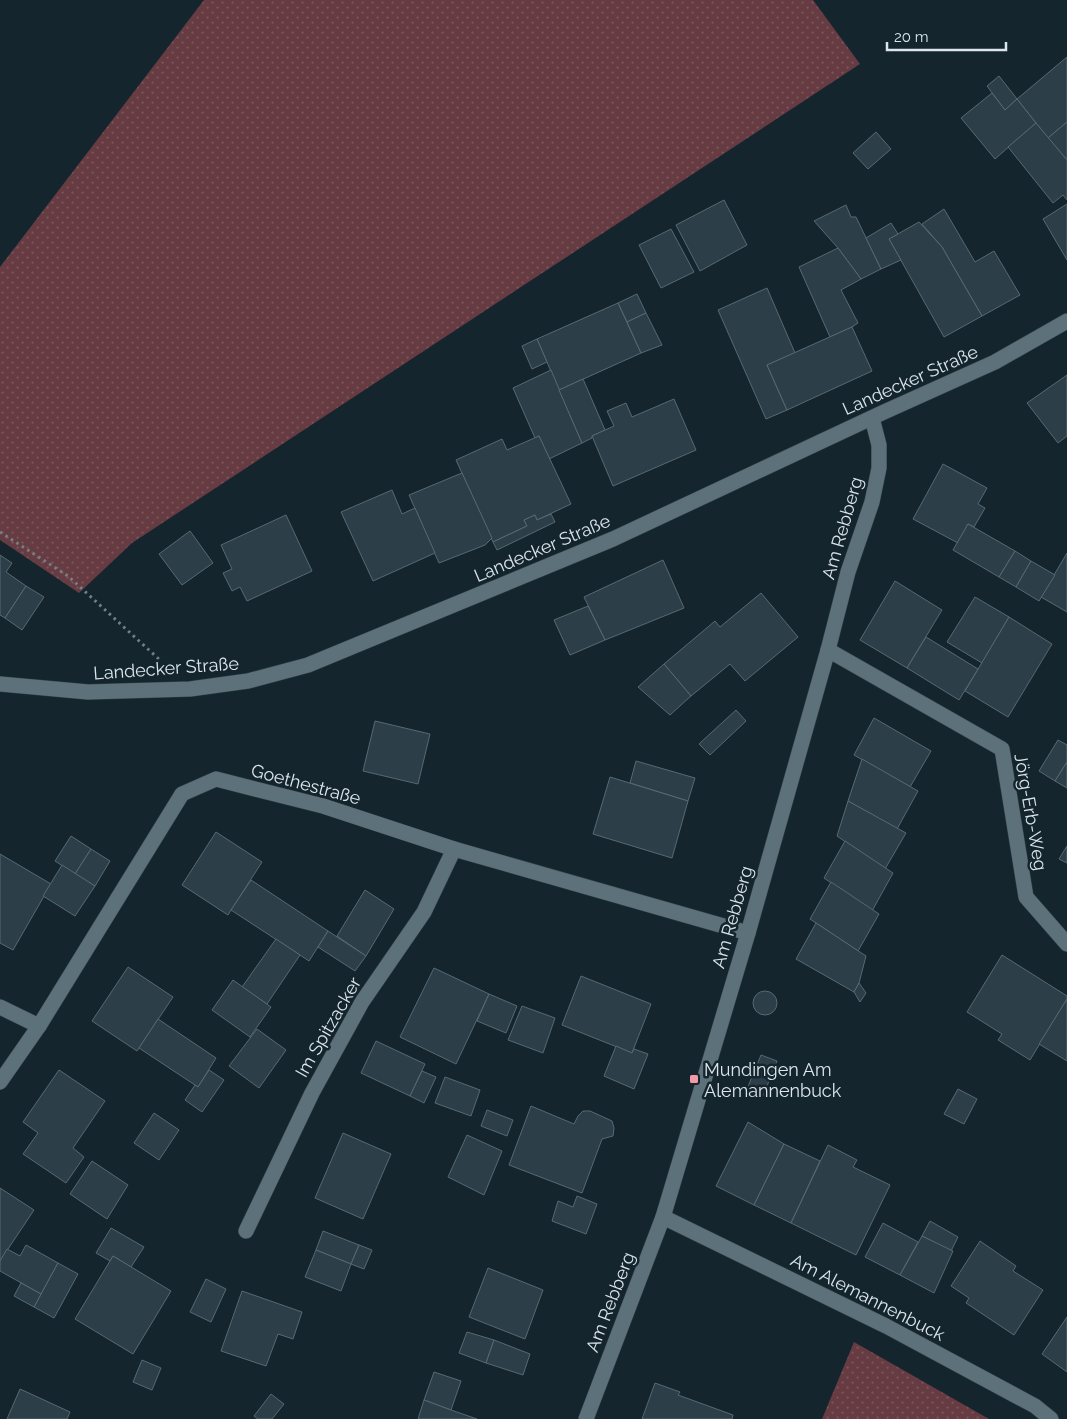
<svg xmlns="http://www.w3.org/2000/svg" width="1067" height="1419" font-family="Raleway,sans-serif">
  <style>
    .grass { fill: url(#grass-dots) }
    .building { fill: #2c3e47; stroke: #576a74 }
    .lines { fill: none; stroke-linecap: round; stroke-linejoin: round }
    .minor-casing { stroke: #354249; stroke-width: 16 }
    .tertiary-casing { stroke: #354249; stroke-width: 16 }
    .path { stroke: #738088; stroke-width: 3; stroke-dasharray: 2.5 4; stroke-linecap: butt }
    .minor { stroke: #5d717b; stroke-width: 15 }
    .tertiary { stroke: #5d717b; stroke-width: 15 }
    .poi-dot { fill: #f39aa7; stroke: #14252e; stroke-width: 2 }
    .labels { text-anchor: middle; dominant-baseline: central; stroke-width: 5; stroke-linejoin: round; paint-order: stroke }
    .street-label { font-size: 18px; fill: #dbe5eb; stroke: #14252e }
    .poi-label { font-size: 18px; fill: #dbe5eb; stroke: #14252e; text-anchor: start }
  </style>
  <defs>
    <pattern id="grass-dots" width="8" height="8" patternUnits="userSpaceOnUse" patternTransform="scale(1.25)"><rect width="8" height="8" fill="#663b42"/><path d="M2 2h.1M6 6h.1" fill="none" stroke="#7b575d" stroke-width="1.8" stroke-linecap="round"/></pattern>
  </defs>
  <rect width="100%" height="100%" fill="#14252e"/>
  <g class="grass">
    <path d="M204,0H813L860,64L132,543L79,593L0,540V267Z"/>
    <path d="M854,1342L989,1419H822Z"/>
  </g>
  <g class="building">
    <path d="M1067,57V122L1048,138L1017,99Z"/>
    <path d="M999,76L1017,99L1005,110L987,86Z"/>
    <path d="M992,93L1005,110L1017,99L1036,123L995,159L961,118Z"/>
    <path d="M1067,122V160L1048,138Z"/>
    <path d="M1036,123L1067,160V200L1063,195L1053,203L1008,147Z"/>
    <path d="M876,132L891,149L868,169L853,153Z"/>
    <path d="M724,200L747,245L700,271L676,225Z"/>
    <path d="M1067,204V260L1043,219Z"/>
    <path d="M846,205L851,217H856L881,269L861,279L838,248L814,221Z"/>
    <path d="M944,209L975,262L994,251L1020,295L982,316L942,247L922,224Z"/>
    <path d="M919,222L942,247L982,316L944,337L889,239Z"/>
    <path d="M891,223L898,234L889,239L901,260L881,269L866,238Z"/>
    <path d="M671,229L694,272L661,288L639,245Z"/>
    <path d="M838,248L861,279L841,290L858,323L852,327L830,337L799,267Z"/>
    <path d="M767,288L795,353L767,365L787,410L766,419L718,310Z"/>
    <path d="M637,294L646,313L627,322L618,303Z"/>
    <path d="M618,303L641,353L559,390L537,339Z"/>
    <path d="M646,313L662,345L641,353L627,322Z"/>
    <path d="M852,327L872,371L787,410L767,365Z"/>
    <path d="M537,339L547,362L532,369L522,346Z"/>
    <path d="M551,370L582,443L549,459L539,436L535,438L513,388Z"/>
    <path d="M1067,375V436L1058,443L1027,403Z"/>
    <path d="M583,379L605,430L592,436V438L582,443L559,390Z"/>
    <path d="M674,399L696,450L613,486L592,436L614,426L607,411L626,403L632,417Z"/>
    <path d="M539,436L571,504L537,520L535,515L524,520L527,526L493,542L456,460L502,439L507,450Z"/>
    <path d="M943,464L987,488L978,504L985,508L974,527L968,524L958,543L913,519Z"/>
    <path d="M462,473L492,538L485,545L439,563L409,495Z"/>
    <path d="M392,490L402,514L415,508L435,553L373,581L341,512Z"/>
    <path d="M551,514L555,522L497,550L493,542L527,526L524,520L535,515L537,520Z"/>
    <path d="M286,515L312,571L247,601L240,587L232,591L223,573L232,569L221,545Z"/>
    <path d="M968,524L1015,551L999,577L953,550Z"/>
    <path d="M190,531L213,563L182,585L159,554Z"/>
    <path d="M1015,551L1031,561L1016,587L999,577Z"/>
    <path d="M1067,553V612L1041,597Z"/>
    <path d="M0,555L12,563L6,572L26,586L5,618L0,615Z"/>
    <path d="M663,560L684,608L605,640L584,597Z"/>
    <path d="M1031,561L1055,575L1039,601L1016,587Z"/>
    <path d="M895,581L942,610L907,668L860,640Z"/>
    <path d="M26,586L44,597L22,630L5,618Z"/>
    <path d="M761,593L798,637L745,681L730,664L691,696L664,664L715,621L720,627Z"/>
    <path d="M975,597L1009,617L982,663L947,642Z"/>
    <path d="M588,606L605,640L570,655L554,620Z"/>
    <path d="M1009,617L1052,644L1008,717L965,691Z"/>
    <path d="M926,637L978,669L959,700L907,668Z"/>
    <path d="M664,664L691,696L670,715L638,687Z"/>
    <path d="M736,710L746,721L710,755L699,744Z"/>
    <path d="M874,718L931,751L910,787L854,755Z"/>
    <path d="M375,721L430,734L418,784L363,771Z"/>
    <path d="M1058,740L1067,745V762L1055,781L1039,771Z"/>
    <path d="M862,759L918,791L897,829L848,801Z"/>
    <path d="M636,761L695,778L688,801L630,783Z"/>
    <path d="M1067,762V788L1055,781Z"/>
    <path d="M610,777L688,801L672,858L593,834Z"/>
    <path d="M848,801L906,833L885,869L837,836Z"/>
    <path d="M216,832L262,862L228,915L182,885Z"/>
    <path d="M71,836L91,849L75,874L55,861Z"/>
    <path d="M845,841L893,873L872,911L824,878Z"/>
    <path d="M1067,846V863L1059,859Z"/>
    <path d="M91,849L110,861L95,886L75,874Z"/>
    <path d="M0,854L51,884L13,950L0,943Z"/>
    <path d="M62,865L95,886L75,916L43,896Z"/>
    <path d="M251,880L328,931L309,961L231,910Z"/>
    <path d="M831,882L879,914L858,951L810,919Z"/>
    <path d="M365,890L394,909L366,956L337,936Z"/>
    <path d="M816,923L866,956L859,983L854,992L796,959Z"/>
    <path d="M328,931L366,956L355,971L318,947Z"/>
    <path d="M276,939L300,955L267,1004L242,987Z"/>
    <path d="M1002,955L1067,996V999L1030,1060L998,1040L1002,1034L967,1012Z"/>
    <path d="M128,967L173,997L137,1051L92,1021Z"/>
    <path d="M434,968L489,994L456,1064L400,1037Z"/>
    <path d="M581,976L651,1004L632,1053L562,1025Z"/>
    <path d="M233,980L271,1007L250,1037L212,1010Z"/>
    <path d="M859,983L866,993L860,1002L854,992Z"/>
    <circle cx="765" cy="1003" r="12"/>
    <path d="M489,994L517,1006L506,1033L477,1021Z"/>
    <path d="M1067,999V1061L1039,1044Z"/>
    <path d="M522,1006L555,1018L543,1053L508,1040Z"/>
    <path d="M158,1019L216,1058L198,1087L139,1048Z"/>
    <path d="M257,1029L286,1050L259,1088L229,1066Z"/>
    <path d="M376,1041L425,1064L410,1096L361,1073Z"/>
    <path d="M616,1046L632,1053L634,1049L648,1054L634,1089L604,1076Z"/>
    <path d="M761,1055L777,1061L763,1096L747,1089Z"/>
    <path d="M59,1070L105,1101L73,1148L84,1157L66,1183L23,1154L38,1133L23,1122Z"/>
    <path d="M209,1070L224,1080L202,1112L185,1100L195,1085L198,1087Z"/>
    <path d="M422,1071L436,1077L424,1103L410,1096Z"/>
    <path d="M445,1077L480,1090L471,1116L435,1103Z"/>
    <path d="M958,1089L977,1099L964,1124L944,1114Z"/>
    <path d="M531,1106L574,1124L578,1116L583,1111H590L612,1121L614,1128L613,1136L602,1139L582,1193L509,1165Z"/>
    <path d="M487,1110L513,1120L507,1136L481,1126Z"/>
    <path d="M154,1113L179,1130L159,1160L134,1143Z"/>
    <path d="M748,1122L784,1144L754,1205L716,1186Z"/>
    <path d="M343,1133L391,1154L363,1219L315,1198Z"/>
    <path d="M467,1135L502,1151L484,1195L448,1177Z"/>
    <path d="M784,1144L820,1161L791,1223L754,1205Z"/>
    <path d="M828,1145L857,1160L853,1167L890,1185L856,1255L791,1223Z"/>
    <path d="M92,1161L128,1185L107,1219L70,1194Z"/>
    <path d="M0,1188L34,1210L0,1261Z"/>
    <path d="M577,1196L597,1204L586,1234L552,1221L558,1201L573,1207Z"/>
    <path d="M930,1221L958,1237L951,1251L922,1236Z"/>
    <path d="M883,1223L918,1242L900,1275L865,1257Z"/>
    <path d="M111,1228L144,1247L131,1267L113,1256L110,1261L96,1253Z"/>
    <path d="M323,1231L359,1245L351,1264L316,1250Z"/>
    <path d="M922,1236L953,1251L934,1293L900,1275Z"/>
    <path d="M980,1241L1016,1266L1013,1271L1043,1290L1014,1335L966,1303L969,1298L951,1286Z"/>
    <path d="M26,1245L58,1263L41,1294L0,1271V1261L7,1249L20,1256Z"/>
    <path d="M359,1245L372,1250L364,1269L351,1264Z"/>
    <path d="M316,1250L351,1264L341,1291L305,1277Z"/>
    <path d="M113,1256L171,1291L133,1354L75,1319Z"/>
    <path d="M58,1263L78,1274L54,1318L34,1307Z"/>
    <path d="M488,1268L543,1290L525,1339L469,1317Z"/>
    <path d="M206,1279L226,1289L211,1322L190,1312Z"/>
    <path d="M21,1283L41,1294L34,1307L14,1296Z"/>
    <path d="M242,1291L302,1312L293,1339L278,1334L266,1366L221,1351Z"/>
    <path d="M1067,1317V1372L1042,1354Z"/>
    <path d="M467,1332L494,1340L486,1363L459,1353Z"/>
    <path d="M494,1340L530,1354L523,1375L486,1363Z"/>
    <path d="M142,1360L161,1368L152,1390L133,1382Z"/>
    <path d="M434,1372L461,1381L451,1410L424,1400Z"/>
    <path d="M655,1383L680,1392L678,1395L733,1415L732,1419H642Z"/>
    <path d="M20,1389L70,1412L67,1419H7Z"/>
    <path d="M271,1394L284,1404L272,1419H258L254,1416Z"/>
    <path d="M424,1400L451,1410L477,1419H418Z"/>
  </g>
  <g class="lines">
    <g class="minor-casing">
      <g id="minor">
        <path d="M828,650L1002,749L1026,897L1067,944"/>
        <path d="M0,1007L39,1026"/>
        <path d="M0,1082L39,1026L182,794L216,779L259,790L323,806L454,849L748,933"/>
        <path d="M663,1217L886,1326L1035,1406L1051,1419"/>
        <path d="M246,1231L312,1093L362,1002L424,912L454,849"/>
        <path d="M586,1419L663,1217L748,933L828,650L848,572L872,502L879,468V445L872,418"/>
      </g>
    </g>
    <g class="tertiary-casing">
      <path id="tertiary" d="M0,684L88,692L190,689L248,681L308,665L613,539L884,412L995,362L1067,321"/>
    </g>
    <path class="path" d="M0,532L68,576L161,661"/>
    <use href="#minor" class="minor"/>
    <use href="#tertiary" class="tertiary"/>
  </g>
  <rect class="poi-dot" x="689" y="1074" width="10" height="10" rx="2.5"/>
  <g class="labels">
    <g class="street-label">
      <text transform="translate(910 380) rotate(-24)">Landecker Straße</text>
      <text transform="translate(842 528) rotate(-74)">Am Rebberg</text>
      <text transform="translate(542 548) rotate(-23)">Landecker Straße</text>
      <text transform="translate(166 668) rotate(-4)">Landecker Straße</text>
      <text transform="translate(306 784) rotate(15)">Goethestraße</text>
      <text transform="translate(1031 812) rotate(80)">Jörg-Erb-Weg</text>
      <text transform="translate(732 917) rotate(-74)">Am Rebberg</text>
      <text transform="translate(328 1027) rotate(-60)">Im Spitzacker</text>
      <text transform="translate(868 1297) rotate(27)">Am Alemannenbuck</text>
      <text transform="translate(610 1302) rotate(-69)">Am Rebberg</text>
    </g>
    <g class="poi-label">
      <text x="704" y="1069">Mundingen Am<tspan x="704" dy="21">Alemannenbuck</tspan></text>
    </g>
  </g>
  <path d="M887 42v8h119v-8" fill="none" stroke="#dbe5eb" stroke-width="2.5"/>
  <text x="894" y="42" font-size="15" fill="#dbe5eb" stroke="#14252e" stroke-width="4" paint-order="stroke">20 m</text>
</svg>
